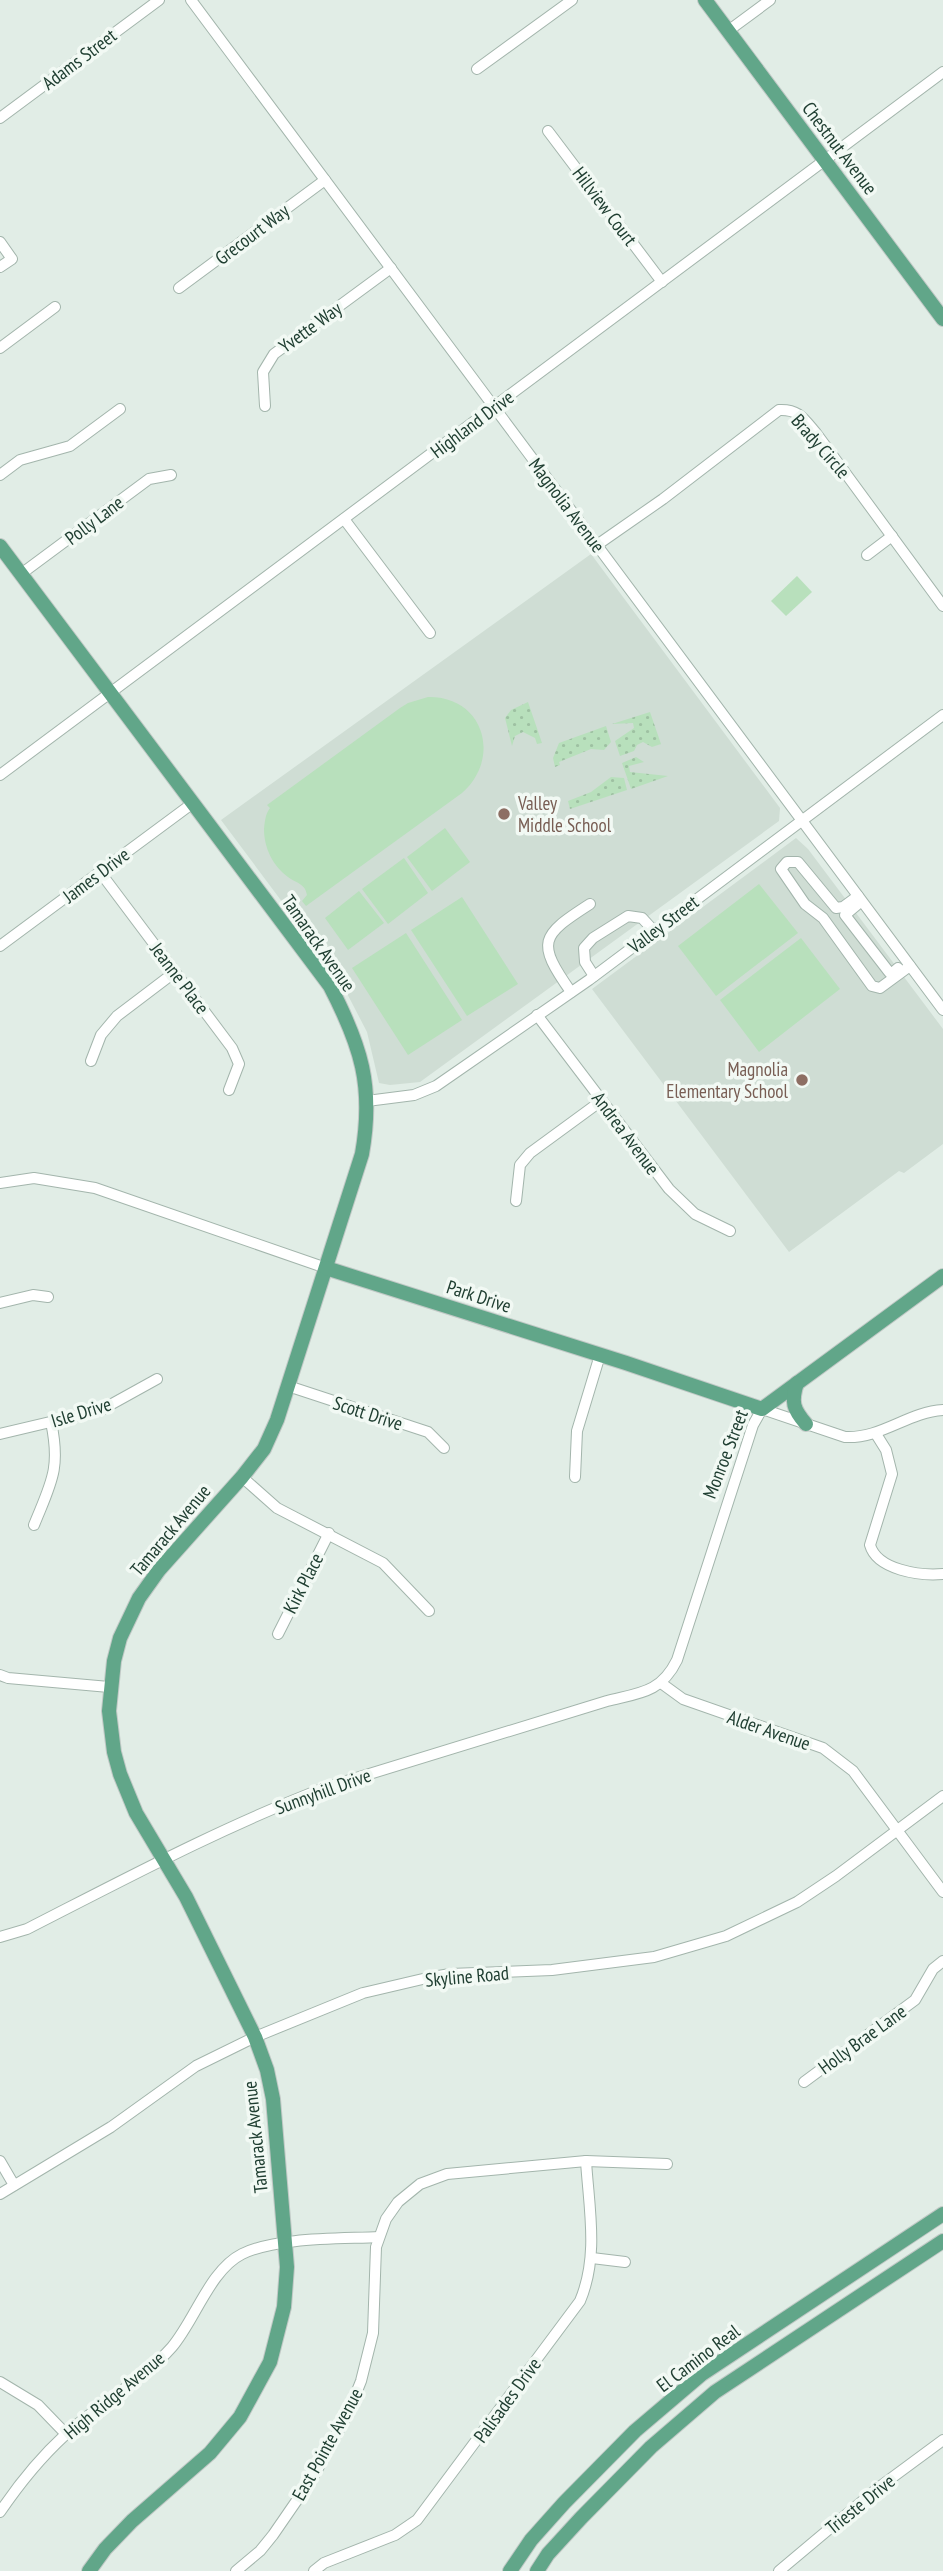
<svg xmlns="http://www.w3.org/2000/svg" width="943" height="2571" font-family="'PT Sans Narrow',sans-serif">
  <style>
    .built { fill: #cfddd4 }
    .grass { fill: url(#grass-dots) }
    .pitch { fill: #b8e0bc }
    .lines { fill: none; stroke-linecap: round; stroke-linejoin: round }
    .minor-casing { stroke: #a3b5ac; stroke-width: 12 }
    .major-casing { stroke: #c1c9c6; stroke-width: 16 }
    .minor { stroke: #fff; stroke-width: 10 }
    .major { stroke: #61a689; stroke-width: 14 }
    .education-dot { fill: #8d6e63; stroke: #f2f9f4; stroke-width: 2.5 }
    .labels { text-anchor: middle; dominant-baseline: central; stroke-width: 7; stroke-linejoin: round; paint-order: stroke }
    .street-label { font-size: 19px; fill: #203f32; stroke: #f2f9f4 }
    .education-label { font-size: 19px; fill: #785e54; stroke: #f2f9f4; text-anchor: start }
  </style>
  <defs>
    <pattern id="grass-dots" width="8" height="8" patternUnits="userSpaceOnUse" patternTransform="scale(1.75)"><rect width="8" height="8" fill="#b8e0bc"/><path d="M2 2h.1M6 6h.1" fill="none" stroke="#9ec1a2" stroke-width="1.8" stroke-linecap="round"/></pattern>
  </defs>
  <rect width="100%" height="100%" fill="#e1ede6"/>
  <g class="built">
    <path d="M591,554L780,808L779,821L420,1082L390,1085L379,1083L367,1032L339,978L221,820Z"/>
    <path d="M796,838L808,849L943,1029V1144L904,1173L899,1171L789,1252L592,989Z"/>
  </g>
  <g class="grass">
    <path d="M528,702L542,743L537,744L535,738L523,732L515,736L512,746L505,718L511,710Z"/>
    <path d="M650,712L661,744L652,747L643,742L637,745L634,751L620,756L615,741L634,728L633,723L612,724Z"/>
    <path d="M606,726L611,742L604,750L591,749L559,762L560,765L555,767L553,758L559,743Z"/>
    <path d="M636,757L644,762L629,766L630,772L668,776L631,789L622,763Z"/>
    <path d="M611,777L624,778L627,790L570,809L568,801L591,792Z"/>
  </g>
  <g class="pitch">
    <path d="M797,576L812,592L786,616L771,601Z"/>
    <path d="M428,697C484,696 502,758 462,793L306,906L302,901L307,895C305,883 297,884 288,877C273,866 264,848 264,829C265,821 265,815 270,808L267,805L400,708L408,703Z"/>
    <path d="M445,828L470,862L432,891L407,857Z"/>
    <path d="M404,858L428,893L388,924L362,889Z"/>
    <path d="M759,884L798,933L716,996L678,946Z"/>
    <path d="M359,891L384,923L348,950L325,918Z"/>
    <path d="M462,897L518,984L467,1016L411,930Z"/>
    <path d="M406,933L462,1020L408,1055L352,968Z"/>
    <path d="M801,938L840,989L759,1052L720,1000Z"/>
  </g>
  <g class="lines">
    <g class="minor-casing">
      <g id="minor">
        <path d="M191,0L943,1010"/>
        <path d="M728,31L770,0"/>
        <path d="M477,69L572,0"/>
        <path d="M0,118L159,0"/>
        <path d="M548,131L662,282"/>
        <path d="M0,242L12,259L0,267"/>
        <path d="M179,288L325,180"/>
        <path d="M0,348L55,307"/>
        <path d="M265,406L263,372L274,354L391,268"/>
        <path d="M0,475L20,460L70,446L120,409"/>
        <path d="M344,519L430,633"/>
        <path d="M597,545L663,499L779,410C799,409 804,419 816,433L943,606"/>
        <path d="M867,555L892,536"/>
        <path d="M21,574L149,479L171,475"/>
        <path d="M0,775L943,72"/>
        <path d="M100,872L232,1048L239,1064L229,1090"/>
        <path d="M858,896L843,907L836,908L798,862H787L781,869L805,904L823,918L872,986L880,988L910,966"/>
        <path d="M857,905L845,915L889,972L891,974L898,968"/>
        <path d="M0,946L193,803"/>
        <path d="M594,976L585,962L584,948L593,938L628,916L642,918L654,931"/>
        <path d="M571,992C536,942 540,936 590,904"/>
        <path d="M537,1015L669,1189L695,1214L730,1231"/>
        <path d="M91,1061L101,1035L117,1016L175,972"/>
        <path d="M367,1101L414,1095L436,1086L589,980L943,715"/>
        <path d="M0,1183L34,1178L95,1188L326,1268"/>
        <path d="M516,1201L520,1165L530,1153L601,1101"/>
        <path d="M0,1303L33,1295L48,1297"/>
        <path d="M288,1386L428,1432L444,1448"/>
        <path d="M0,1434L101,1410L157,1379"/>
        <path d="M876,1434L886,1450L892,1474L870,1545C877,1570 920,1576 943,1574"/>
        <path d="M242,1477L277,1508L383,1563L429,1611"/>
        <path d="M575,1477L577,1431L600,1355"/>
        <path d="M34,1525C51,1483 61,1469 51,1422"/>
        <path d="M278,1634L329,1533"/>
        <path d="M0,1675L8,1678L109,1687"/>
        <path d="M661,1683L683,1699L823,1748L853,1771L943,1892"/>
        <path d="M0,1937L27,1929C125,1879 224,1826 327,1787L607,1701C639,1693 661,1693 677,1660L753,1425L762,1409L845,1437C881,1439 908,1412 943,1410"/>
        <path d="M804,2082L915,2000L933,1969L943,1961"/>
        <path d="M0,2161L14,2185"/>
        <path d="M0,2194L111,2127L196,2066L255,2037L363,1993L427,1978L450,1974L552,1970L654,1957L726,1936L797,1902L836,1876L943,1796"/>
        <path d="M592,2258L625,2262"/>
        <path d="M0,2382L38,2405L66,2434"/>
        <path d="M0,2512C19,2484 40,2458 65,2435C99,2404 142,2381 172,2347C195,2320 210,2270 242,2254C277,2237 339,2239 379,2237"/>
        <path d="M236,2571L260,2551L273,2535L315,2474L349,2411L361,2381L373,2333L376,2247L386,2219L398,2202L420,2184L447,2174L586,2161L667,2164"/>
        <path d="M314,2571L324,2563L395,2535L417,2520L580,2301C599,2256 589,2209 586,2161"/>
        <path d="M779,2571L878,2488L943,2440"/>
      </g>
    </g>
    <g class="major-casing">
      <g id="major">
        <path d="M705,0L943,319"/>
        <path d="M0,546L330,986C361,1046 374,1086 362,1154L277,1420L264,1449L242,1477L159,1570L139,1598L120,1638L114,1661L109,1711L114,1752L120,1774L136,1813L186,1897L255,2037L267,2070L273,2099L287,2267L284,2307L270,2362L240,2417L210,2453L132,2521L105,2549L89,2571"/>
        <path d="M326,1268L626,1363L762,1409L943,1276"/>
        <path d="M797,1383C791,1402 793,1409 806,1424"/>
        <path d="M510,2571L531,2540L564,2503L635,2431L702,2374L943,2214"/>
        <path d="M537,2571L548,2554L581,2518L651,2447L715,2392L943,2241"/>
      </g>
    </g>
    <use href="#minor" class="minor"/>
    <use href="#major" class="major"/>
  </g>
  <g class="education-dot">
    <circle cx="504" cy="814" r="7"/>
    <circle cx="802" cy="1080" r="7"/>
  </g>
  <g class="labels">
    <g class="street-label">
      <text transform="translate(79 59) rotate(-37)">Adams Street</text>
      <text transform="translate(840 148) rotate(53)">Chestnut Avenue</text>
      <text transform="translate(605 206) rotate(53)">Hillview Court</text>
      <text transform="translate(252 234) rotate(-37)">Grecourt Way</text>
      <text transform="translate(310 327) rotate(-36)">Yvette Way</text>
      <text transform="translate(472 424) rotate(-37)">Highland Drive</text>
      <text transform="translate(821 446) rotate(49)">Brady Circle</text>
      <text transform="translate(567 505) rotate(53)">Magnolia Avenue</text>
      <text transform="translate(94 520) rotate(-37)">Polly Lane</text>
      <text transform="translate(96 875) rotate(-37)">James Drive</text>
      <text transform="translate(663 924) rotate(-37)">Valley Street</text>
      <text transform="translate(319 943) rotate(55)">Tamarack Avenue</text>
      <text transform="translate(180 978) rotate(53)">Jeanne Place</text>
      <text transform="translate(626 1133) rotate(53)">Andrea Avenue</text>
      <text transform="translate(479 1296) rotate(18)">Park Drive</text>
      <text transform="translate(81 1412) rotate(-17)">Isle Drive</text>
      <text transform="translate(368 1413) rotate(18)">Scott Drive</text>
      <text transform="translate(725 1454) rotate(-69)">Monroe Street</text>
      <text transform="translate(170 1530) rotate(-50)">Tamarack Avenue</text>
      <text transform="translate(303 1583) rotate(-63)">Kirk Place</text>
      <text transform="translate(769 1730) rotate(19)">Alder Avenue</text>
      <text transform="translate(323 1791) rotate(-20)">Sunnyhill Drive</text>
      <text transform="translate(467 1976) rotate(-5)">Skyline Road</text>
      <text transform="translate(862 2039) rotate(-36)">Holly Brae Lane</text>
      <text transform="translate(255 2137) rotate(-96)">Tamarack Avenue</text>
      <text transform="translate(698 2358) rotate(-37)">El Camino Real</text>
      <text transform="translate(114 2395) rotate(-40)">High Ridge Avenue</text>
      <text transform="translate(507 2400) rotate(-54)">Palisades Drive</text>
      <text transform="translate(327 2444) rotate(-61)">East Pointe Avenue</text>
      <text transform="translate(860 2504) rotate(-39)">Trieste Drive</text>
    </g>
    <g class="education-label">
      <text x="518" y="803">Valley<tspan x="518" dy="22">Middle School</tspan></text>
      <text x="788" y="1069" text-anchor="end">Magnolia<tspan x="788" dy="22">Elementary School</tspan></text>
    </g>
  </g>
</svg>
